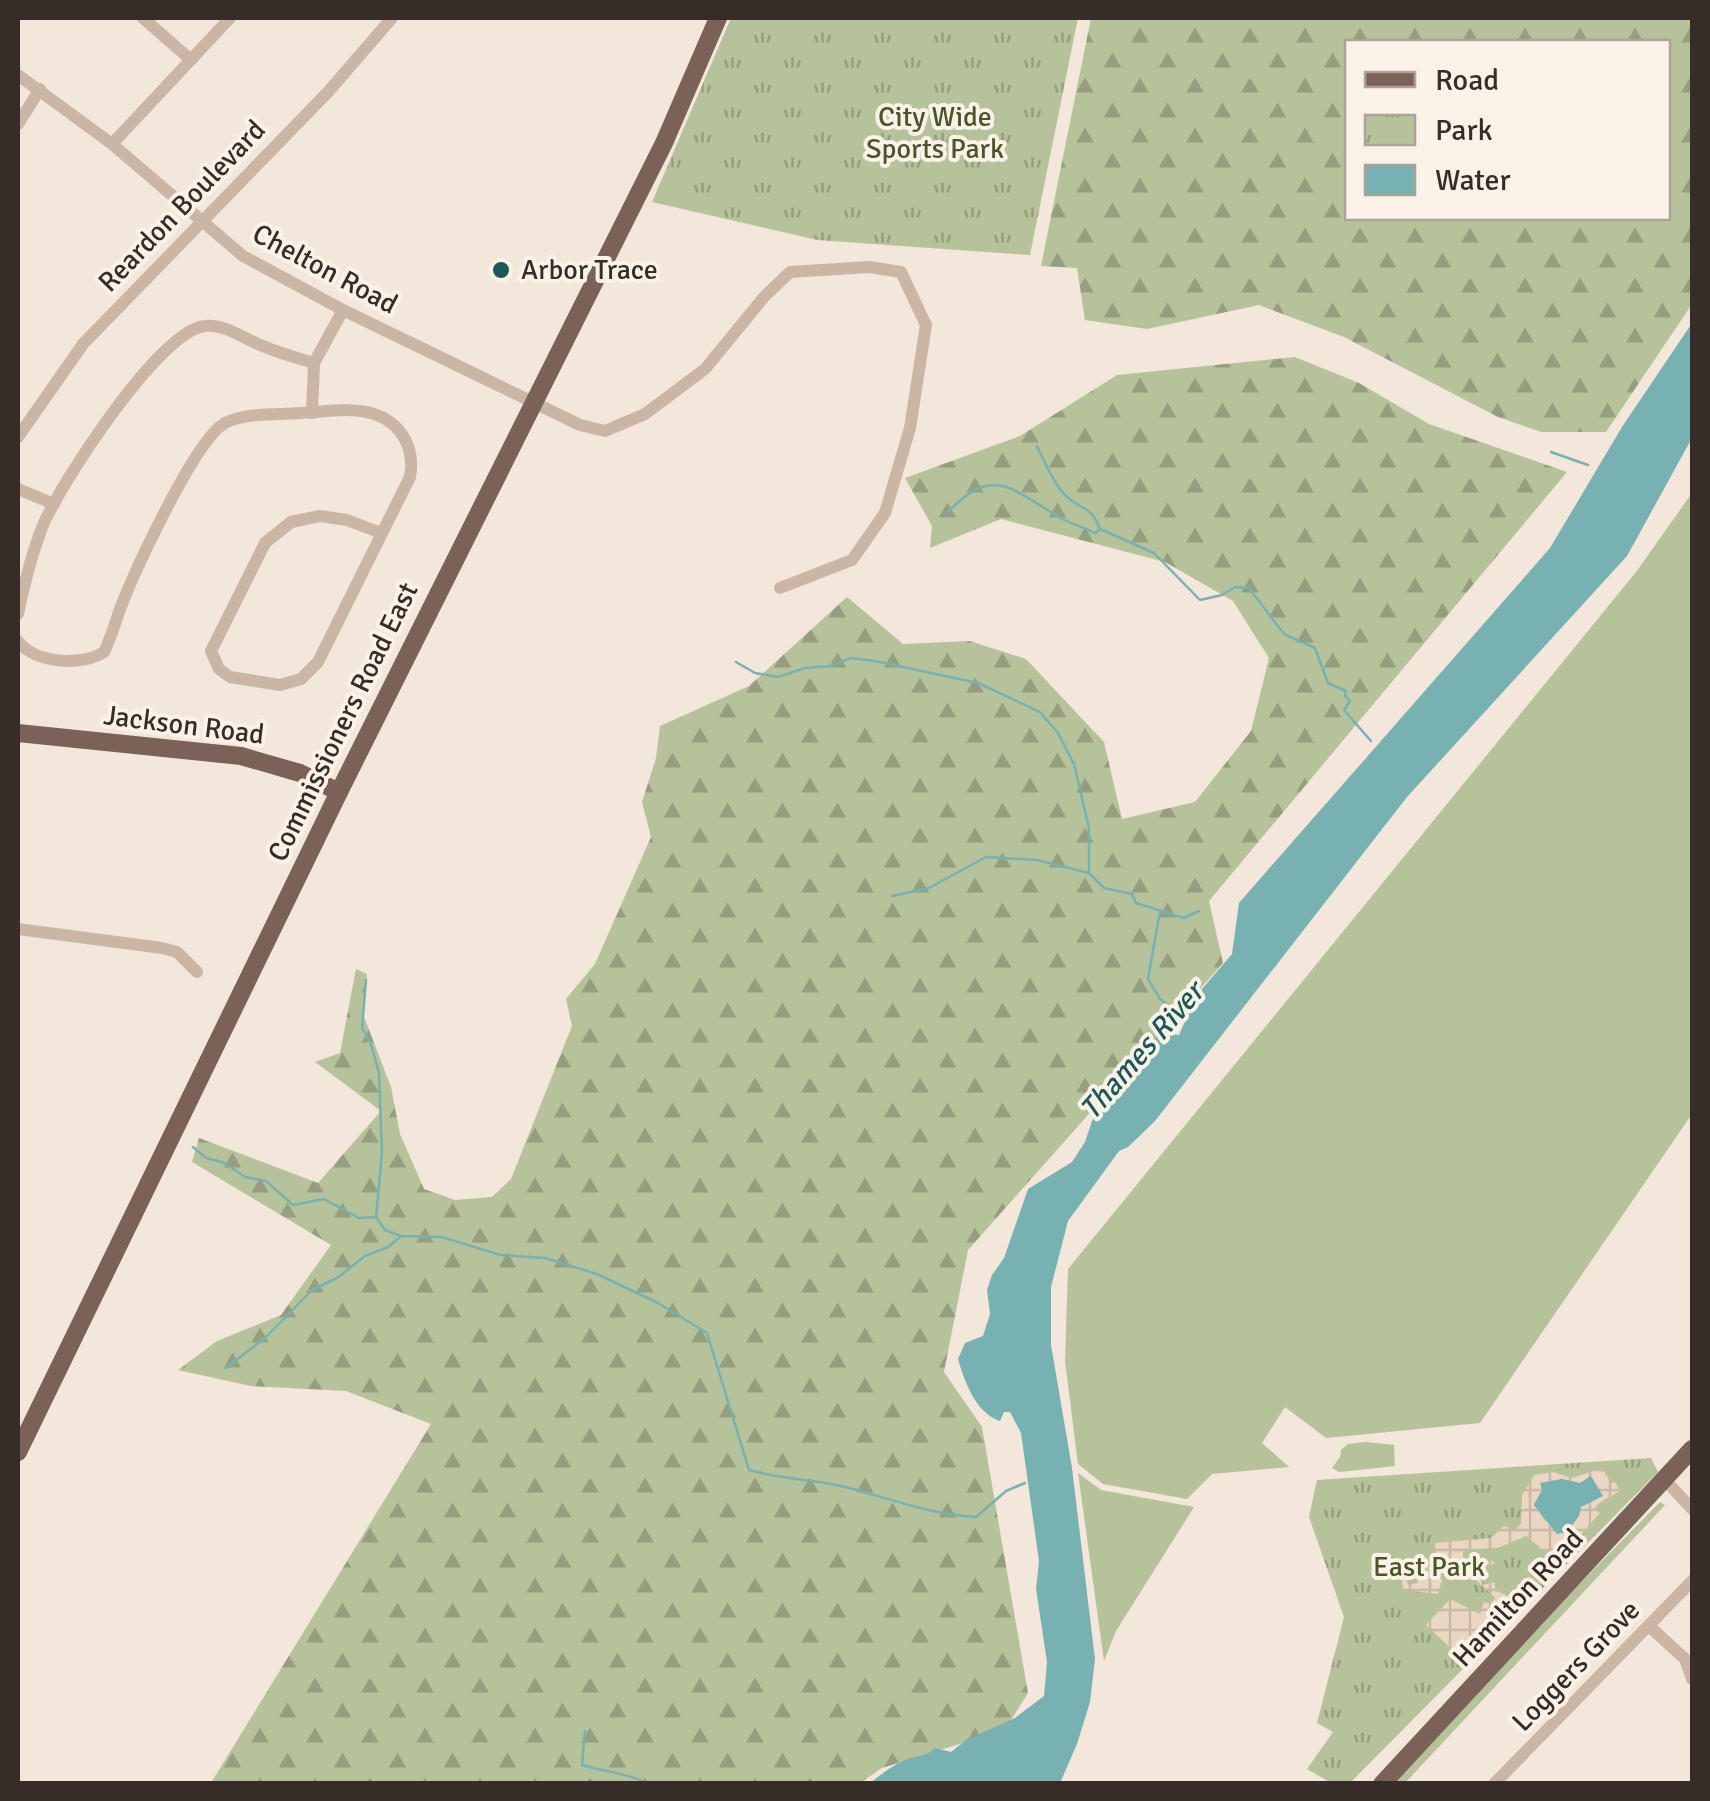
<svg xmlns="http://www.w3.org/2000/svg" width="1710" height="1801" font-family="Signika,sans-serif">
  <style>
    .grass { fill: #b6c29a }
    .forest { fill: url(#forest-firs); fill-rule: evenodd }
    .park { fill: url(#park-tufts) }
    .plaza { fill: url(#plaza-grid); fill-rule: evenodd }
    .water { fill: #78b1b1 }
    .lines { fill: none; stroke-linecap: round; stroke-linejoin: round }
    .stream { stroke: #78b1b1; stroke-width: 2.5 }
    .minor { stroke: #cbb6a6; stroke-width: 12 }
    .major { stroke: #7a6258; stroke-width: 18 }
    .poi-dot { fill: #1b585a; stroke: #faf1e7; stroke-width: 4 }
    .labels { text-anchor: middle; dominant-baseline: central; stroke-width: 8; stroke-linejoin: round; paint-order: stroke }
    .park-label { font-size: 28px; fill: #48562a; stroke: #faf1e7 }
    .street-label { font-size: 28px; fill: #372c27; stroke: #faf1e7 }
    .poi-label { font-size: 28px; fill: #372c27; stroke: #faf1e7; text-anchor: start }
    .water-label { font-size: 30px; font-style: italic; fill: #1b585a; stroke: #faf1e7 }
  </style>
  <defs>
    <pattern id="forest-firs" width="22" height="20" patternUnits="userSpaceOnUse" patternTransform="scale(2.5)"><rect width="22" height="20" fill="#b6c29a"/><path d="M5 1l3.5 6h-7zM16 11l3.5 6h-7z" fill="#959e7e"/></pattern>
    <pattern id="park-tufts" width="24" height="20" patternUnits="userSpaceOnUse" patternTransform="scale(2.5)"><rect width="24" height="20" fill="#b6c29a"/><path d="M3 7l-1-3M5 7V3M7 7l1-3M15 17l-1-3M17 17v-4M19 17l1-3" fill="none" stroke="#959e7e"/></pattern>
    <pattern id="plaza-grid" width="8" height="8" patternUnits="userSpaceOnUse" patternTransform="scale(2.5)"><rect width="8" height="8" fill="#ebd7c1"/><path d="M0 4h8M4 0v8" fill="none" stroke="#cab9a6"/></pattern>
  </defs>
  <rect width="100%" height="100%" fill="#f3e6db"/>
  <g class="grass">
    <path d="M1692,493V1114L1480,1423L1326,1438L1285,1407L1262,1443L1289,1467L1212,1474L1187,1499L1103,1484L1078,1464L1065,1361L1068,1269L1636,572Z"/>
    <path d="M1365,1442L1394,1445L1395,1466L1339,1472L1332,1468L1340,1457L1341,1450L1348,1444Z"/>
    <path d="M1078,1473L1101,1490L1194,1507L1116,1631L1104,1661Z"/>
    <path d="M1660,1502L1665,1505L1405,1783L1389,1784L1477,1688Z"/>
  </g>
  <g class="forest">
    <path d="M1091,18H1692V304L1606,432H1541L1498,417L1344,337L1259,305L1147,329L1085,320L1077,268L1041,266ZM1348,42H1668V218H1348Z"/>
    <path d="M1295,357L1359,383L1429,424L1567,472L1209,901L1223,963L968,1250L944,1372L982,1427L1028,1693L1005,1730L882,1768L860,1783H211L431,1424L346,1391L251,1386L178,1370L217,1341L281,1315L331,1245L192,1162L199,1138L318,1183L381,1111L315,1062L340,1053L356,969L367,974L363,1014L391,1087L400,1134L424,1189L455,1200L492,1197L511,1179L572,1026L566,999L595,964L651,837L642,802L656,758L660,726L749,686L847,597L903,644L970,641L1026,659L1104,742L1122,819L1195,802L1251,731L1269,658L1233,601L1165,562L1001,519L930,548L932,526L905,478L1020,436L1117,375Z"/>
  </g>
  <g class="park">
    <path d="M731,18H1078L1030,255L817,240L652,202Z"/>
    <path d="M1651,1458L1658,1472L1350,1783H1331L1307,1769L1333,1732L1317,1723L1344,1617L1309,1517L1317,1480Z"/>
  </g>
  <g class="plaza">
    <path d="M1602,1468L1611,1483L1615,1482L1620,1491L1599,1503L1595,1508L1600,1513L1564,1553L1543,1550L1526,1536L1498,1548L1463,1550V1565H1454L1447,1570L1438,1564L1433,1571L1432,1573L1442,1580L1438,1594L1403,1590L1402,1579L1406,1578L1408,1585L1418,1583L1416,1576L1423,1574L1432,1561L1436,1555L1435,1543L1491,1538L1504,1526L1515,1530L1521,1524L1522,1495L1534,1475L1553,1472L1572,1478ZM1591,1476L1581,1507L1567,1532L1544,1520L1534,1504L1542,1490L1541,1483L1562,1479L1580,1483Z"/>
    <path d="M1493,1561L1494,1564L1473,1567L1483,1585L1494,1582L1496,1591L1514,1598L1460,1657L1426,1625L1450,1599L1480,1614L1484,1602L1491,1604L1495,1598L1473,1577L1466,1576L1465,1562Z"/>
  </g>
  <g class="water">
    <path d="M1692,323V438L1627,556L1407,797L1155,1121L1128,1147L1119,1151L1068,1221L1051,1287V1345L1072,1468L1095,1659L1090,1702L1077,1744L1060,1783H870C882,1774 895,1763 910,1758C921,1755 925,1757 935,1748L951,1752L966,1740L1015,1718L1044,1696L1047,1662L1036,1589L1039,1561L1021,1433L1010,1412H1004L1000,1421C976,1413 965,1383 958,1359L965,1343L983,1336L990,1314L987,1290L992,1275L1004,1258L1028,1189L1072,1162L1085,1142L1094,1115L1145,1056L1159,1032L1179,1035L1196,996L1232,954L1239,903L1550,548L1622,427Z"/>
    <path d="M1591,1476L1603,1496L1581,1507L1579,1516L1567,1532L1557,1534L1534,1505L1542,1490L1540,1483L1562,1479L1580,1483Z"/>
  </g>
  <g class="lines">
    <g class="stream">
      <path d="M1037,446C1045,462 1053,483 1066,496C1082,511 1091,505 1100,529L1154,553L1200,600L1222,595L1235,587L1249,588L1284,634L1315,648L1328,683L1346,691L1345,696L1350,701L1344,710L1371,741"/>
      <path d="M1551,452L1588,465"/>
      <path d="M946,514C992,465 1009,487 1057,516C1069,523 1082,527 1095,533L1099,530"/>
      <path d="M736,662L755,673L778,677L805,668L831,666L851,658L875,661L978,683L1040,712L1058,733L1074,764L1089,828V873L1104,888L1132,894L1136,903L1184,918L1199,911"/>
      <path d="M892,896L929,888L986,857L1037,860L1089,873"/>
      <path d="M1160,911L1148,979L1160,999L1187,1019"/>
      <path d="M366,980L362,1028L371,1044L379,1073L382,1153L376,1217L385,1230L401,1236L442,1237L500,1255L545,1258L597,1274L658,1303L707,1333L749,1470C780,1479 810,1479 841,1486C887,1497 929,1515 976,1517L1006,1491L1025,1483"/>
      <path d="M193,1147L206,1158L225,1163L245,1177L266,1181L293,1205L324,1199L359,1218L376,1217"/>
      <path d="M226,1368L267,1336L312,1290L337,1278L365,1256L388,1247L400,1237"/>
      <path d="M585,1731L582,1765C605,1772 628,1773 650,1784"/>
    </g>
    <g class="minor">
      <path d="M143,18L191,60"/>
      <path d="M18,75L112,144L243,256L343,310L580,425L605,431L645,414L705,369L764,297L790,272L869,267L901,272L926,325L910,428L885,513L852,560L780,588"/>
      <path d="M18,124L40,89"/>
      <path d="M112,144L230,18"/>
      <path d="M312,413L314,363L343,310"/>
      <path d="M18,437L83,344L328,92L392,18"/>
      <path d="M18,489L54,504"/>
      <path d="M18,614C24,585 32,553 43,525C61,483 160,330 205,326C226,324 244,339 263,346C279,353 297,358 314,363"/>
      <path d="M18,641C34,663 81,667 104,652C111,638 115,623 120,609C134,573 195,439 225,423C247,412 277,415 301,413C324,412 355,406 377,415C403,425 415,450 410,477L318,662L301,679L280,685L230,677L219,669L211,651L265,543L291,522L320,516L347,520L381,533"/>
      <path d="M18,929L162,948L177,952L197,972"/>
      <path d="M1666,1481L1692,1509"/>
      <path d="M1649,1626L1685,1659L1692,1679"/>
      <path d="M1494,1784L1692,1581"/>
    </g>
    <g class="major">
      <path d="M18,733L241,756L300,773L339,792"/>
      <path d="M18,1452L339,792L664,143L718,18"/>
      <path d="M1382,1784L1692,1449"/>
    </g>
  </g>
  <circle class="poi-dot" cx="501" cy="270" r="10"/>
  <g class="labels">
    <g class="park-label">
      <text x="935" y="117">City Wide<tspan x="935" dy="32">Sports Park</tspan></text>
      <text x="1429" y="1567">East Park</text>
    </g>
    <g class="street-label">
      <text transform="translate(182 206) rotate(-46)">Reardon Boulevard</text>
      <text transform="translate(325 269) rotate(28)">Chelton Road</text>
      <text transform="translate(343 722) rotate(-64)">Commissioners Road East</text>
      <text transform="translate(184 725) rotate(7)">Jackson Road</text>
      <text transform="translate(1518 1598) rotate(-47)">Hamilton Road</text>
      <text transform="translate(1576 1666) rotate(-46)">Loggers Grove</text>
    </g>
    <g class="poi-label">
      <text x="521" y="270">Arbor Trace</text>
    </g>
    <g class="water-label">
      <text transform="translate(1142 1051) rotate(-49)">Thames River</text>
    </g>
  </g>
  <rect width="1710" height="1801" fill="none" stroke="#372c27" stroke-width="40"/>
  <rect x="1345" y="40" width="325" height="180" fill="#faf1e7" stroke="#aca29a" stroke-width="2.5"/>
  <rect x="1365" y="72" width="50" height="15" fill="#7a6258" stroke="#aca29a" stroke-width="2.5"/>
  <text x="1435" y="90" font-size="30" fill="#372c27">Road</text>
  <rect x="1365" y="115" width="50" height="30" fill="url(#park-tufts)" stroke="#aca29a" stroke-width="2.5"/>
  <text x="1435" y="140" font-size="30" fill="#372c27">Park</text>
  <rect x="1365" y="165" width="50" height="30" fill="#78b1b1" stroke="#aca29a" stroke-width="2.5"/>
  <text x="1435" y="190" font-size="30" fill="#372c27">Water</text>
</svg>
